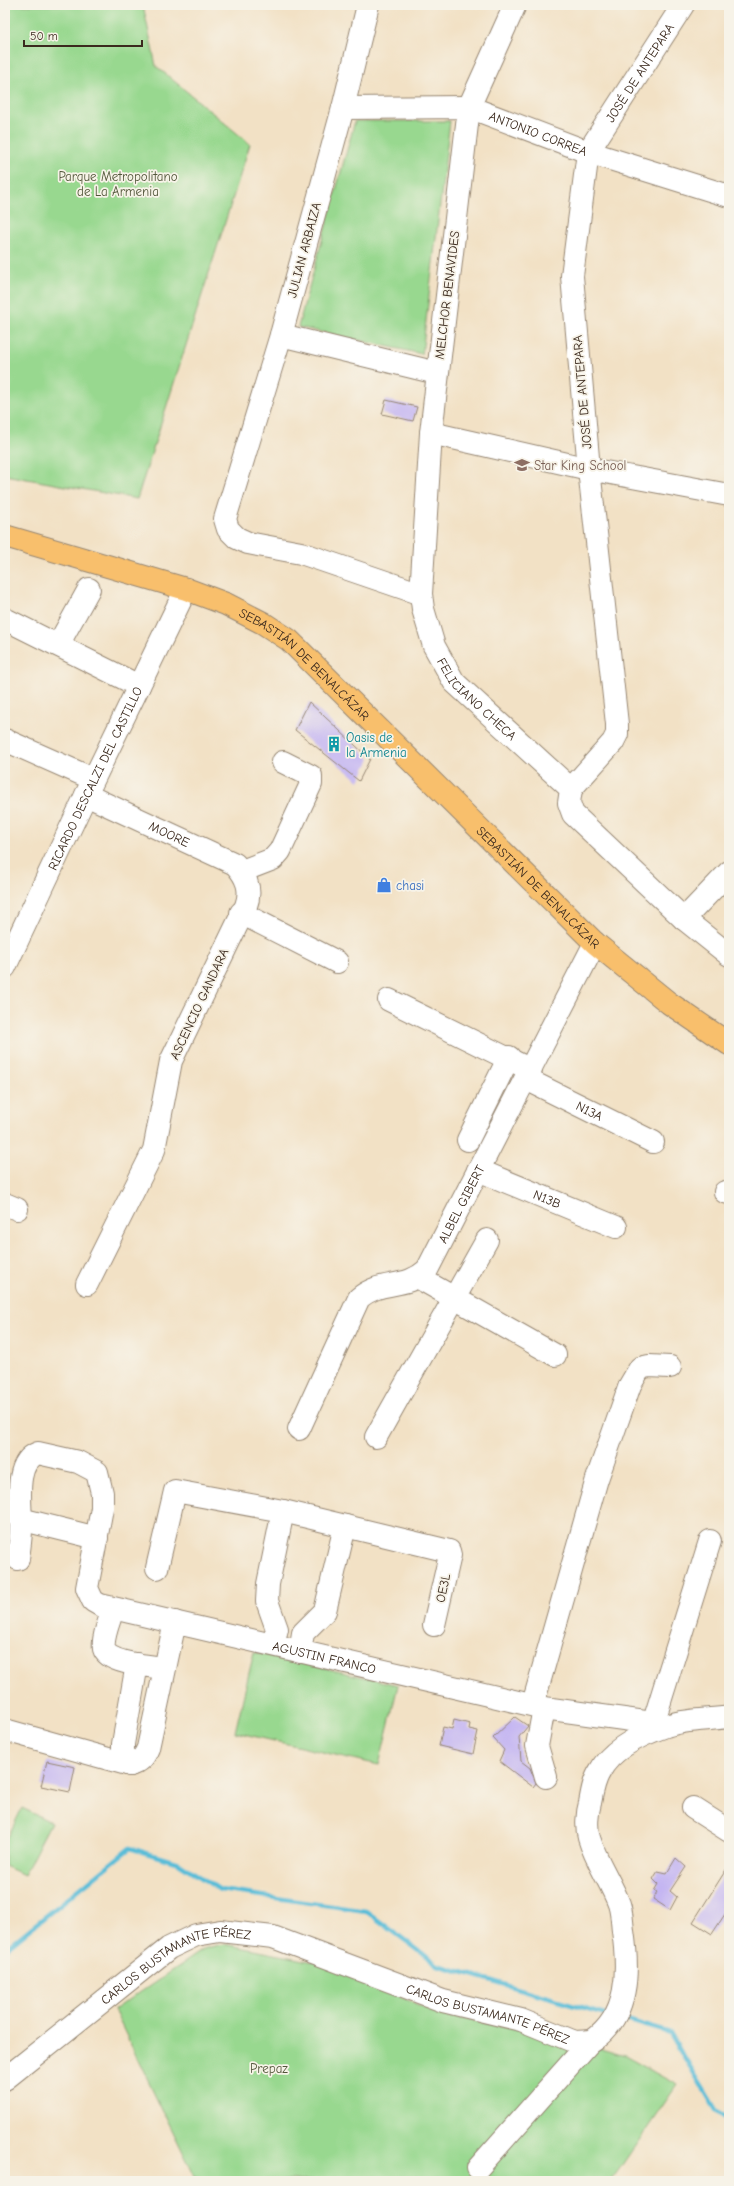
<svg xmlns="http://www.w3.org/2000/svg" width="734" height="2186" font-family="'Comic Neue',sans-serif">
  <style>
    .green { fill: #98d88f; stroke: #6a8156 }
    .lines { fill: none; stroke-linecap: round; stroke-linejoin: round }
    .stream { stroke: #5abdd8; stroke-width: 4.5 }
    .building { fill: #c0b0f3 }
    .minor-casing { stroke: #968672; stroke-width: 24 }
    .major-casing { stroke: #968672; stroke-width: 24 }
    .minor { stroke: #fff; stroke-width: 22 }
    .major { stroke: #f8bf6c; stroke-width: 22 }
    .labels { text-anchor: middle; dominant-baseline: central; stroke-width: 3.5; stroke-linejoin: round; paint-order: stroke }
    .street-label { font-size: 13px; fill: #3b2a1e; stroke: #f7f3e8 }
    .park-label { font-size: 13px; fill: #52563a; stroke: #f7f3e8 }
    .education-label { font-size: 13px; fill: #785e54; stroke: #f7f3e8; text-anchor: start }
    .culture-label { font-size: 13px; fill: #0d838f; stroke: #f7f3e8; text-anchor: start }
    .shop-label { font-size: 13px; fill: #366cbe; stroke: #f7f3e8; text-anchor: start }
  </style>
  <rect width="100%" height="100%" fill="#f7f3e8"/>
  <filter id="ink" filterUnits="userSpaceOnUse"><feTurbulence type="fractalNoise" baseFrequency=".025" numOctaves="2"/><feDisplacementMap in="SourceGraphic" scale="8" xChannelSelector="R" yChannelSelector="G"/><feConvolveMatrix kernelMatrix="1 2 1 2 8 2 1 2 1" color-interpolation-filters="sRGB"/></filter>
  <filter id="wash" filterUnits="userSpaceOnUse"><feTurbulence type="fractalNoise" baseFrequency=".012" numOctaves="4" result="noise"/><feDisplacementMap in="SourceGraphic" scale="16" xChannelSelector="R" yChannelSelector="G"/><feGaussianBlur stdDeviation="0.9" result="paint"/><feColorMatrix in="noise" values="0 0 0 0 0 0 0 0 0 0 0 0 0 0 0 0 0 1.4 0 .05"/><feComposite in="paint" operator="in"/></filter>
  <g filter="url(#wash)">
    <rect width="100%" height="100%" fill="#f2e1c5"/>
    <g class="green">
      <path d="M5,5H143L156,66L250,144L137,499L5,475Z"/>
      <path d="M355,121H450L422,354L298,327Z"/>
      <path d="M254,1652L398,1685L379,1765L235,1732Z"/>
      <path d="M22,1808L51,1822L24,1875L5,1866V1843Z"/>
      <path d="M224,1944L329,1965L441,2015L556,2036L625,2056L677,2085L611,2181H197L114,2010L206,1948Z"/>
    </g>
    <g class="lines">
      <g class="stream">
        <path d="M5,1949L130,1848L179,1863L220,1890L366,1911L438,1965L609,2015"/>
        <path d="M620,2018L670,2033L716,2110L729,2120"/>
      </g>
    </g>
    <g id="blocks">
      <g class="building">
        <path d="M386,400L417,407L413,421L382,414Z"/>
        <path d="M309,702L370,759L359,781L295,730Z"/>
        <path d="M515,1717L528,1726L519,1737L521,1761L530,1768L536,1783L533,1787L499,1761L504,1750L493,1738Z"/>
        <path d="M454,1720L470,1724L469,1729L478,1731L473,1754L439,1746L443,1727L452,1729Z"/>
        <path d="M47,1761L75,1767L70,1792L41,1786Z"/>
        <path d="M676,1858L686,1867L670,1891L677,1897L670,1910L653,1899L657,1893L654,1891L658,1884L653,1879L658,1871L667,1873Z"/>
        <path d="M729,1865V1908L712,1934L693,1922Z"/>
      </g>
    </g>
  </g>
  <g filter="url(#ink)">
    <use href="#blocks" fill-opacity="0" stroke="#968672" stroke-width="1"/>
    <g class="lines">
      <g class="minor-casing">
        <g id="minor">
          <path d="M368,5L343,108L281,335L225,519L228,529L237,538L248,543L301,553L421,594"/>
          <path id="s1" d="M515,5L469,107L431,433L421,594L423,609L434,646L454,682L571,789L569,803L573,814L684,919L729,955"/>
          <path id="s2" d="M343,108L469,107L588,152L729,196"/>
          <path d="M281,335L437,373"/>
          <path d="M431,433L589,469L729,495"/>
          <path d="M5,619L139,686"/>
          <path d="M58,645L89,589"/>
          <path d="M5,740L93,779"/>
          <path id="s3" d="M571,789L613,742L617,734V724L589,469L572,276L588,152L683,5"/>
          <path id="s4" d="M86,795L235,864C247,877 252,890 246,906L171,1061L154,1150L87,1284"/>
          <path d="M242,871L273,859L280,851L311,784V776L283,762"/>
          <path d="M241,913L337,962"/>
          <path d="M684,919L729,872"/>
          <path id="s5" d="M5,967L86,795L186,589"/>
          <path d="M389,1000L531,1070"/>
          <path id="s6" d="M526,1079L653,1142"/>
          <path d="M468,1140L509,1057"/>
          <path id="s7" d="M478,1170L616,1227"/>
          <path d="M725,1192L729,1193"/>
          <path d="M5,1204L17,1209"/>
          <path d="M419,1278L555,1355"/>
          <path id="s8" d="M299,1429L359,1298C381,1279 405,1290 427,1270L595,943"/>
          <path d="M376,1437L487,1240"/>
          <path d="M20,1519L97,1538"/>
          <path id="s9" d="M18,1559C19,1549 21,1539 21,1529C22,1507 12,1463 38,1453L78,1462L97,1472L102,1493V1508L87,1588L93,1601L100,1605L544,1708L667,1725"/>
          <path d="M157,1568L175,1491L283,1511L449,1551L450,1555L434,1625"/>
          <path d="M113,1609C110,1620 102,1637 104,1649C108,1664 151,1666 164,1668"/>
          <path d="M273,1644L277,1629L267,1601L268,1584L283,1511"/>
          <path d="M300,1652L303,1633L325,1611L345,1526"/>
          <path d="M533,1704L597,1479L630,1385L640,1368L649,1366L670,1367"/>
          <path d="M544,1708L537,1746L546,1777"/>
          <path d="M653,1724L710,1541"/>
          <path d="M5,1730L130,1765"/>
          <path d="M130,1765C140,1762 144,1758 148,1748L175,1622"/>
          <path d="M130,1765L123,1753V1744L137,1664"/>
          <path d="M693,1808L729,1831"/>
          <path id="s10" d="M5,2079L169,1948L196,1935L220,1931L273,1937L443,2001L521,2020L575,2042L592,2041C629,2016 629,1971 623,1931C622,1923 622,1913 619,1904C611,1882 596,1862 589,1838C586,1828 587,1813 590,1803C592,1792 594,1780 600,1771C612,1748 643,1734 666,1726C684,1719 710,1720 729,1717"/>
          <path d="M478,2168L589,2043"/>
        </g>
      </g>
      <g class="major-casing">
        <g id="major">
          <path id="s11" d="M5,536L186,589L226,604L263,623L289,640L595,943L669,1003L729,1044"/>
        </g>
      </g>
      <use href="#minor" class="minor"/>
      <use href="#major" class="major"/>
    </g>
  </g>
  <defs>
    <g id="school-bare" transform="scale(1.2)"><path d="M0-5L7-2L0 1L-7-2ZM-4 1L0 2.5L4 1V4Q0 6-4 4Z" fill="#8d6e63" stroke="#f7f3e8" stroke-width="2.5" paint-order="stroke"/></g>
    <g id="building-bare" transform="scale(1.2)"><path d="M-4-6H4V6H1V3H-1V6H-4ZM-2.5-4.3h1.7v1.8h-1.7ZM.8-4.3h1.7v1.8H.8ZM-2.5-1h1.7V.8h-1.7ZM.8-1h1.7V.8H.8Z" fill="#0f9aa8" stroke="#f7f3e8" stroke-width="2.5" paint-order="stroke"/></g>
    <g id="shop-bare" transform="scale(1.2)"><path d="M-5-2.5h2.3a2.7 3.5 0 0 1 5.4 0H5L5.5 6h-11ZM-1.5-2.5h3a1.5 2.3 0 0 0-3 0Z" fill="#3f7fe0" stroke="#f7f3e8" stroke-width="2.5" paint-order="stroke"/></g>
  </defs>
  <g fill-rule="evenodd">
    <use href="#school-bare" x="522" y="465"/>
    <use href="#building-bare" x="334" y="744"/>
    <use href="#shop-bare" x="384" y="885"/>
  </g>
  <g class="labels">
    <g class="street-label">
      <text stroke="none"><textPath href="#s3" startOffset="752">JOSÉ DE ANTEPARA</textPath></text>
      <text stroke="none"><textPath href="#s2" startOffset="200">ANTONIO CORREA</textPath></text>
      <text transform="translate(304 250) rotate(-75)">JULIAN ARBAIZA</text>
      <text transform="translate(447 295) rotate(-83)">MELCHOR BENAVIDES</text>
      <text transform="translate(582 392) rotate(-95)">JOSÉ DE ANTEPARA</text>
      <text stroke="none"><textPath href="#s11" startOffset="331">SEBASTIÁN DE BENALCÁZAR</textPath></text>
      <text stroke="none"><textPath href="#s1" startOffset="724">FELICIANO CHECA</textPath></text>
      <text stroke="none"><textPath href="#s5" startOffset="209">RICARDO DESCALZI DEL CASTILLO</textPath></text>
      <text stroke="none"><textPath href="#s4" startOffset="92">MOORE</textPath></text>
      <text stroke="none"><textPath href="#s11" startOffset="655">SEBASTIÁN DE BENALCÁZAR</textPath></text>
      <text transform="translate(199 1004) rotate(-65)">ASCENCIO GANDARA</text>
      <text stroke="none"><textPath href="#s6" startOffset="71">N13A</textPath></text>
      <text stroke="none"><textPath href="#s7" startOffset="75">N13B</textPath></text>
      <text stroke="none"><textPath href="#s8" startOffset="293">ALBEL GIBERT</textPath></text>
      <text transform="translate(443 1588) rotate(-78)">OE3L</text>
      <text stroke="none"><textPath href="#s9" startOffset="546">AGUSTIN FRANCO</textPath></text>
      <text stroke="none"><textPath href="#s10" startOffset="210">CARLOS BUSTAMANTE PÉREZ</textPath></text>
      <text stroke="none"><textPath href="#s10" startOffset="546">CARLOS BUSTAMANTE PÉREZ</textPath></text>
    </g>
    <g class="park-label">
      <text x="118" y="176">Parque Metropolitano<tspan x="118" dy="15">de La Armenia</tspan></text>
      <text x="269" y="2068">Prepaz</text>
    </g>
    <g class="education-label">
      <text x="534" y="465">Star King School</text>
    </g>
    <g class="culture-label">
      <text x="346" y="737">Oasis de<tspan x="346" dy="15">la Armenia</tspan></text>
    </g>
    <g class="shop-label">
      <text x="396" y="885">chasi</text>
    </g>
  </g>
  <rect width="734" height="2186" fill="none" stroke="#f7f3e8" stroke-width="20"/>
  <path d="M24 40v6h118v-6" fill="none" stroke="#3b2a1e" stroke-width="2"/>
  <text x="30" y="40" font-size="12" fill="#3b2a1e" stroke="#f7f3e8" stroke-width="3" paint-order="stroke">50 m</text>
</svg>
